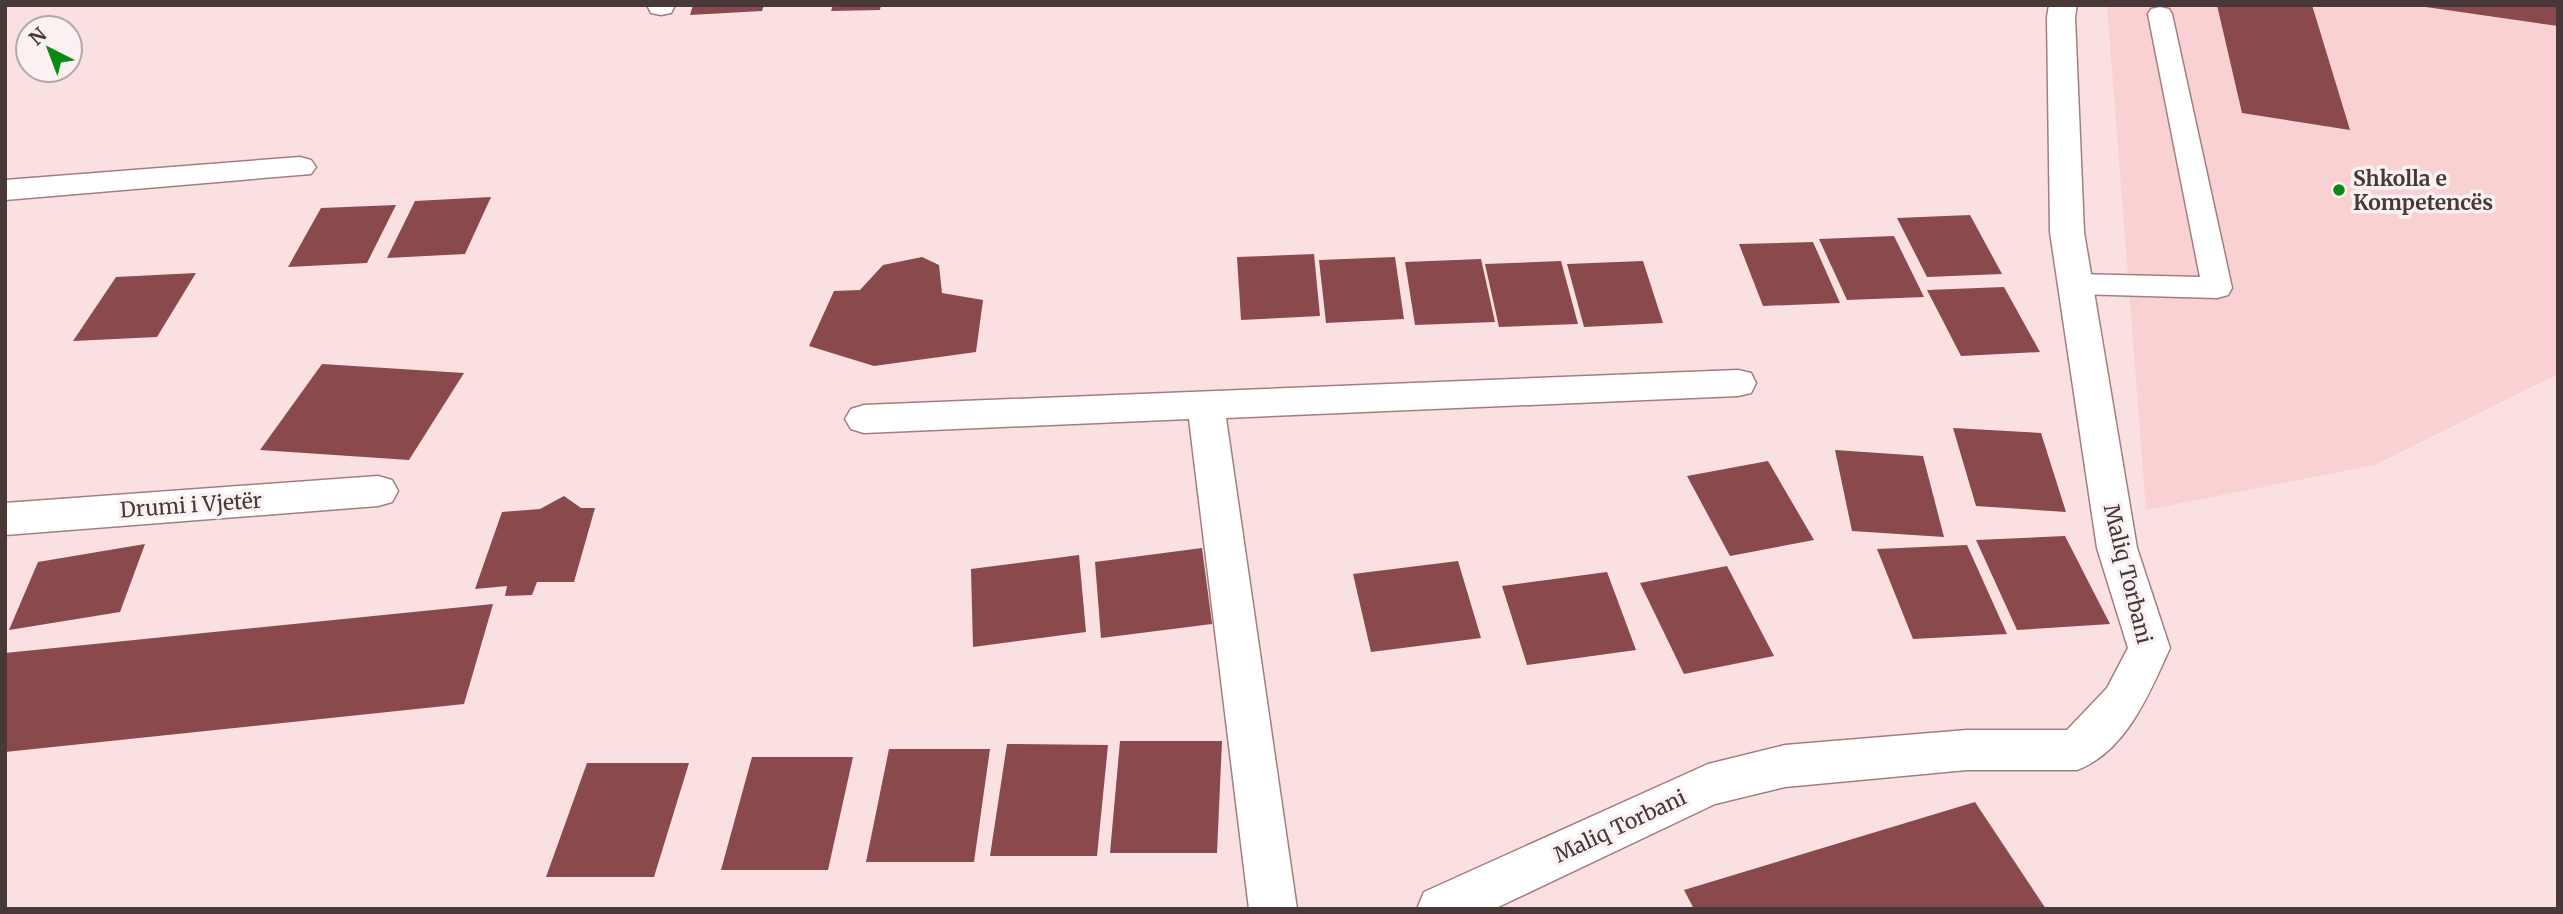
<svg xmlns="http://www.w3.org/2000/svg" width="2563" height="914" font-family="Merriweather,serif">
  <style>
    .built { fill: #fad1d2 }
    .building { fill: #89494d }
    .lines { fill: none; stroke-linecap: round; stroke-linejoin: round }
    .service-casing { stroke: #a47e7f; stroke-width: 3 }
    .minor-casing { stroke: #a47e7f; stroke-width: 3 }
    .service { fill: #fff; fill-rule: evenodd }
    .minor { fill: #fff; fill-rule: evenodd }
    .poi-dot { fill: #0a8a13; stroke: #faf2f2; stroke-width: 2.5 }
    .labels { text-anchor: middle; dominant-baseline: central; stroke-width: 7; stroke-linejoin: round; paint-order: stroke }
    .poi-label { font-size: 21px; font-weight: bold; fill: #483838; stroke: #faf2f2; text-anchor: start }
    .street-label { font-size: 21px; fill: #483838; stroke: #faf2f2 }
  </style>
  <rect width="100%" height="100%" fill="#fae0e0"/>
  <path class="built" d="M2107,5H2558V374L2375,465L2146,510Z"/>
  <g class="building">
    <path d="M693,5H764L762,11L690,15Z"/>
    <path d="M833,5H881L880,10L831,11Z"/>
    <path d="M2217,5H2312L2350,130L2242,113Z"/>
    <path d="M2426,5H2558V26L2426,7Z"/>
    <path d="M491,197L465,254L387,258L415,201Z"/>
    <path d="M396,205L367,263L288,267L321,208Z"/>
    <path d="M1970,215L2002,274L1927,277L1897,218Z"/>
    <path d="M1894,236L1924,297L1847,300L1819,239Z"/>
    <path d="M1813,242L1840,303L1763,306L1739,244Z"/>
    <path d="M1314,254L1320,316L1241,320L1237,257Z"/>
    <path d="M922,257L939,265L942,293L983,300L976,352L874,366L809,346L834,291L860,290L883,265Z"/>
    <path d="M1395,257L1404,319L1326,323L1319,260Z"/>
    <path d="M1481,259L1495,322L1415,325L1405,262Z"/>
    <path d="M1561,261L1578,324L1499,327L1485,264Z"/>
    <path d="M1643,261L1663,323L1584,327L1567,264Z"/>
    <path d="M196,273L157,337L73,341L116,277Z"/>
    <path d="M2004,287L2040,352L1961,356L1927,290Z"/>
    <path d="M322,364L464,373L409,460L260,450Z"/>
    <path d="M1953,428L2041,433L2066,512L1976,506Z"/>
    <path d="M1835,450L1923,456L1944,537L1852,531Z"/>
    <path d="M1768,461L1814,540L1730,556L1687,476Z"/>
    <path d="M564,496L581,508H595L574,582H537L532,595L505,596L507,586L475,589L502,512L540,509Z"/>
    <path d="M2065,536L2110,624L2017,630L1976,540Z"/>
    <path d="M145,544L120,612L9,630L38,562Z"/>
    <path d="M1967,545L2007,634L1913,639L1877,549Z"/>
    <path d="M1202,548L1212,624L1101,638L1095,562Z"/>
    <path d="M1079,555L1086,632L973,647L971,569Z"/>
    <path d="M1458,561L1481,638L1371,652L1353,574Z"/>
    <path d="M1727,566L1774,656L1684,674L1640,583Z"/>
    <path d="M1607,572L1636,650L1527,665L1502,586Z"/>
    <path d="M493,604L464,704L5,752V653Z"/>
    <path d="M1120,741H1222L1217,853H1110Z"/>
    <path d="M1007,744L1108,745L1097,856H990Z"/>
    <path d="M889,749H990L974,862H866Z"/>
    <path d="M752,757H853L828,870H721Z"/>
    <path d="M587,763H689L654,877H546Z"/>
    <path d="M1975,802L2046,909H1694L1684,890Z"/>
  </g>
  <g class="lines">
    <g class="service-casing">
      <path id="service" d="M2160,7L2169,9L2172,14L2232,288L2228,295L2217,298L2076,294L2065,291L2061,284L2065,277L2076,274L2200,277L2148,14L2151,9Z"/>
    </g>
    <g class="minor-casing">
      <g id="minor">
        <path d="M647,5H675L671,13L661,15L651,13Z"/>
        <path d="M2049,5H2077L2075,17L2084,232L2137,548L2170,648C2150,692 2126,752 2077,770H1967L1785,787L1715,804L1494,909H1417L1424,892L1708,764L1785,745L1967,730H2067L2107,688L2128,648L2097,548L2050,232L2047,17Z"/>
        <path d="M300,157L311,160L316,167L311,174L5,200V180Z"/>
        <path d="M1738,370L1751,373L1756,383L1751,393L1738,396L1226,418L1297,909H1249L1189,419L864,433L851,429L845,419L851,409L864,405Z"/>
        <path d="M378,476L392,480L398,491L392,502L378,506L5,535V503Z"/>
      </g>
    </g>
    <use href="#service" class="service"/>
    <use href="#minor" class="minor"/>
  </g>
  <circle class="poi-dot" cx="2339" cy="190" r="7"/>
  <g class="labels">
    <g class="poi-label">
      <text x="2353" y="178">Shkolla e<tspan x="2353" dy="24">Kompetencës</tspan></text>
    </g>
    <g class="street-label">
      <text transform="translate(191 505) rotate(-4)">Drumi i Vjetër</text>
      <text transform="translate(2128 574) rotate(76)">Maliq Torbani</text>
      <text transform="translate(1620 826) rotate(-25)">Maliq Torbani</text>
    </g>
  </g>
  <rect width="2563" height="914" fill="none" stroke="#483838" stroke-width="14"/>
  <g transform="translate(49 49) rotate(318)"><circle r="33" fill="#faf2f2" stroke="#b3a8a8" stroke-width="2"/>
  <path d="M0-5L12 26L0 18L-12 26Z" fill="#0a8a13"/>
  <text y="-10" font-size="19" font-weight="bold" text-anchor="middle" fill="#483838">N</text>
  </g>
</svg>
